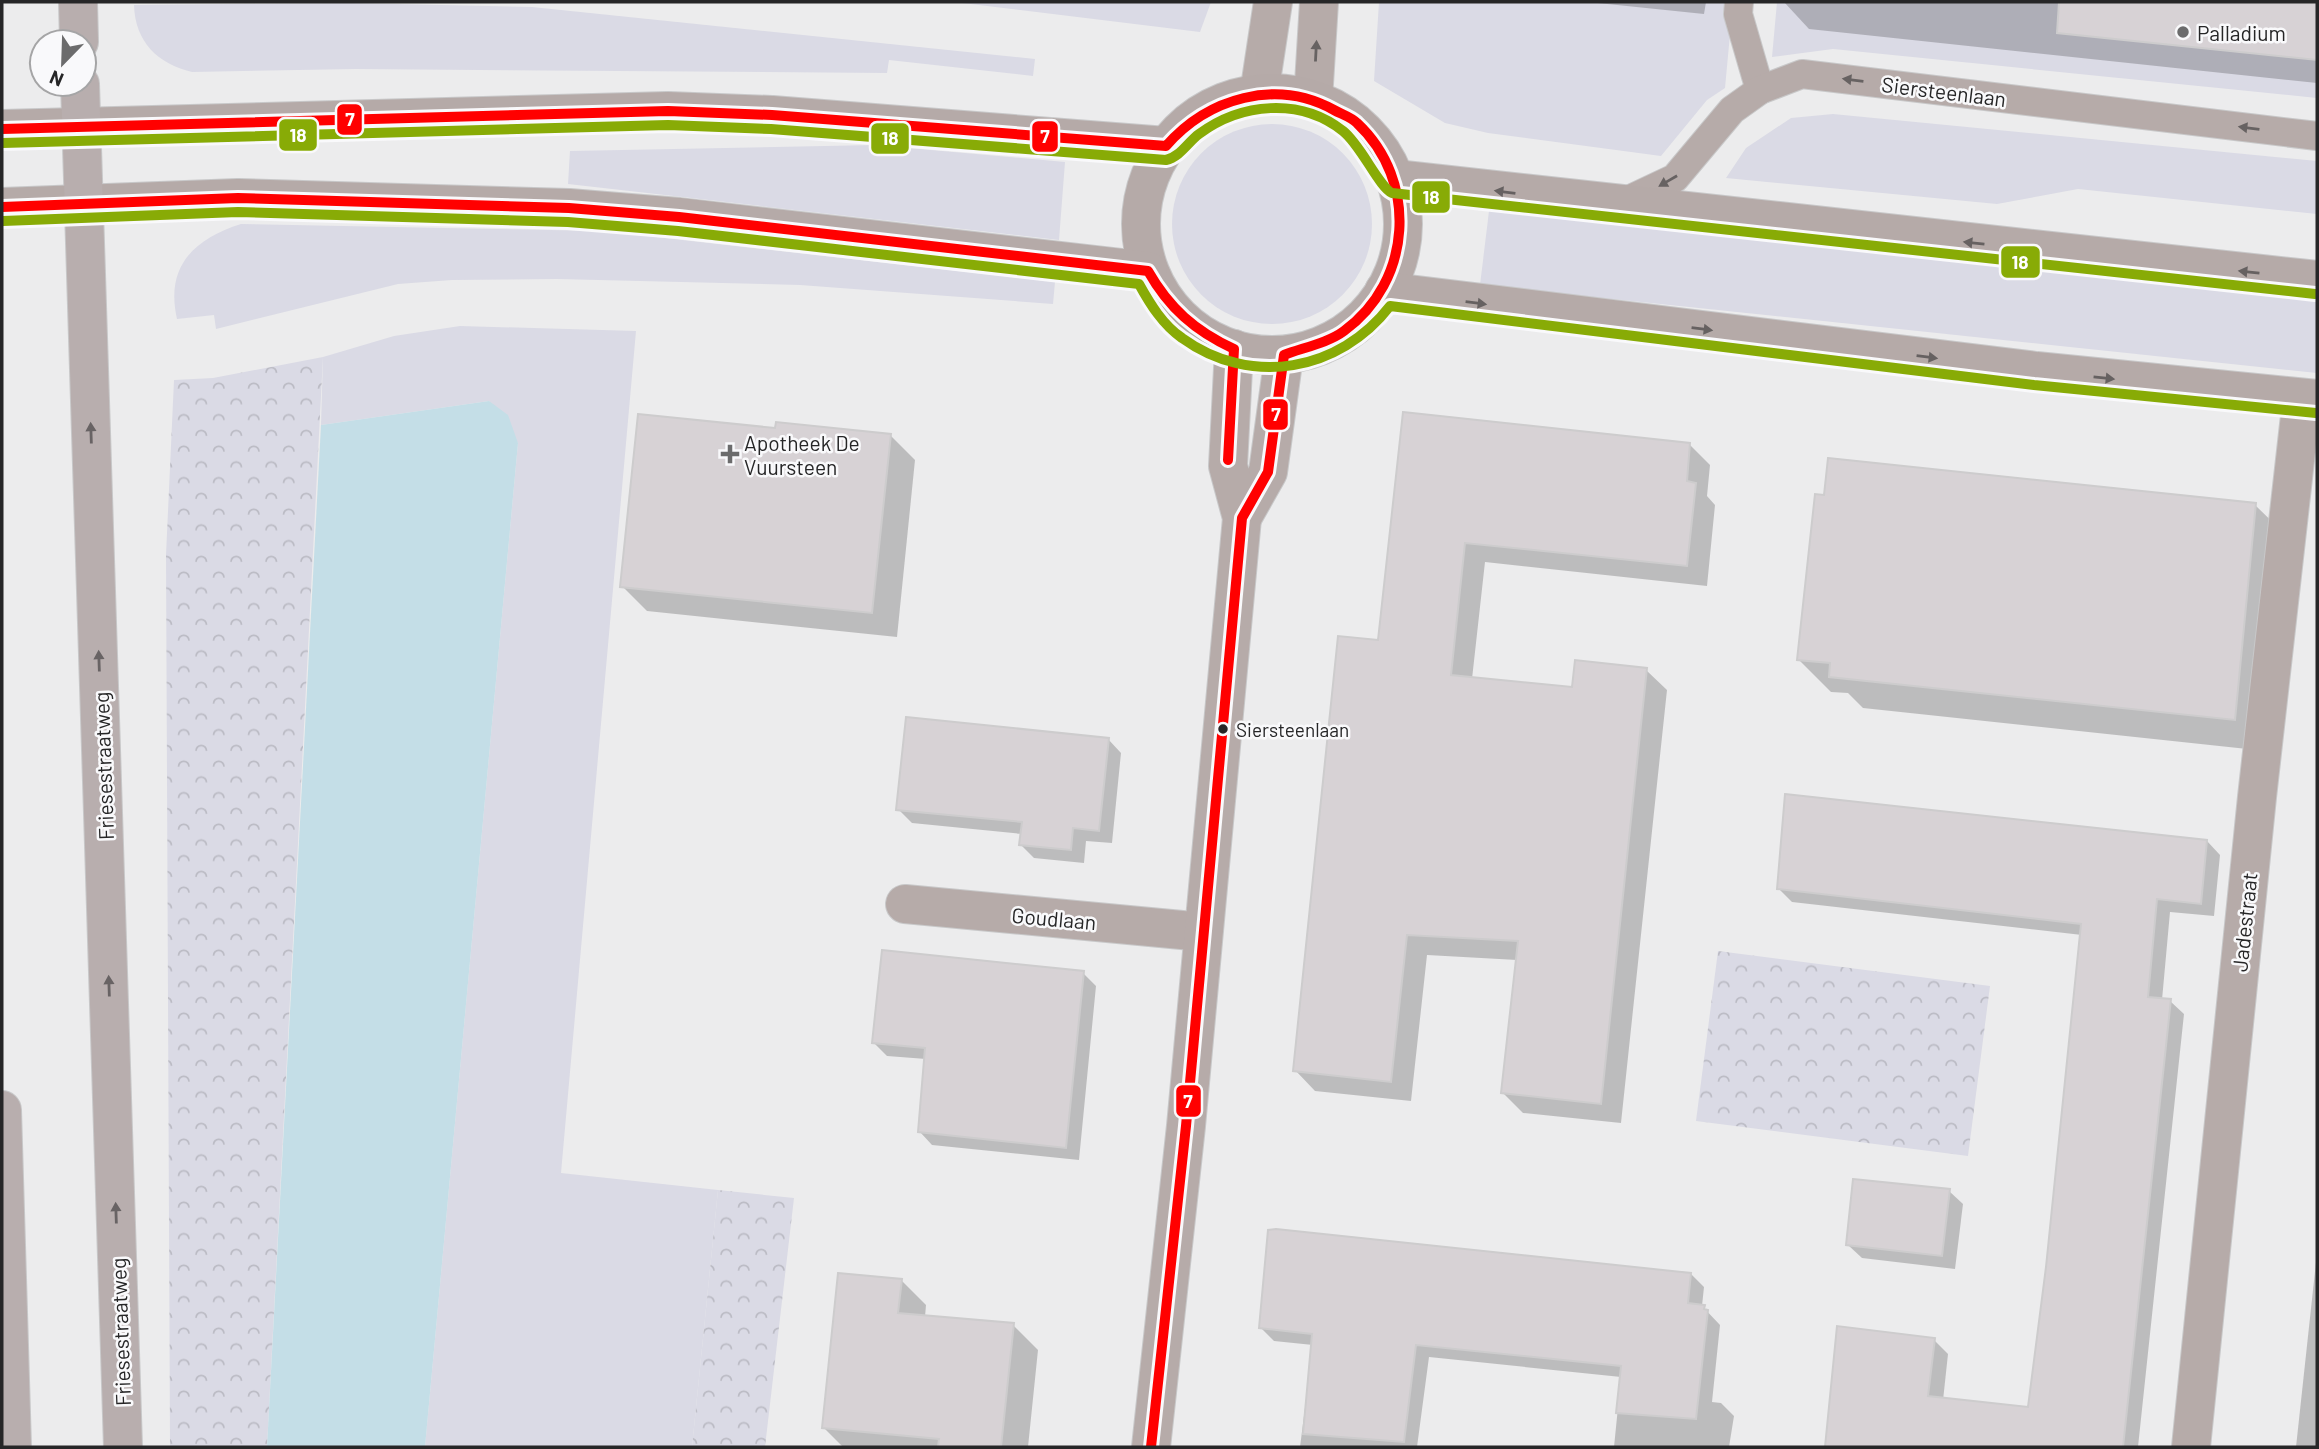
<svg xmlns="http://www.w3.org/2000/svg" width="2319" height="1449" font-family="Barlow,sans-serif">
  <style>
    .grass { fill: #dadae5 }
    .forest { fill: url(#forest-crowns) }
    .water { fill: #c4dee7 }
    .shadow { fill: #0003 }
    .building { fill: #d7d2d5; stroke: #cdcccd; stroke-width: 2 }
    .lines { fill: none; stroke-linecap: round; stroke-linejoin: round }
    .service-casing { stroke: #c8c8c9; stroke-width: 30 }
    .minor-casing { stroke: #c8c8c9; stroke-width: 40 }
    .tertiary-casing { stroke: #c8c8c9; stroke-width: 40 }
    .secondary-casing { stroke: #c8c8c9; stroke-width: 40 }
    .trunk-casing { stroke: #c8c8c9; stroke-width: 40 }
    .service { stroke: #b6aba9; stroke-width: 28 }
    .minor { stroke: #b6aba9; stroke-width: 38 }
    .tertiary { stroke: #b6aba9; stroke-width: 38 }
    .secondary { stroke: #b5aaa8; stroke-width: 38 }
    .trunk { stroke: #b8aeae; stroke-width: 38 }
    .bus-1-casing { stroke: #f9f9fb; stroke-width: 16 }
    .bus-2-casing { stroke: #f9f9fb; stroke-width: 16 }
    .bus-1 { stroke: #f00; stroke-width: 10 }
    .bus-2 { stroke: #88ab06; stroke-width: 10 }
    .oneway { fill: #676262 }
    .oneway2 { fill: #666161 }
    .oneway3 { fill: #686364 }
    .poi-dot { fill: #6b6b6c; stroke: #f9f9fb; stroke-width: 2.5 }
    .bus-dot { fill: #262627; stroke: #f9f9fb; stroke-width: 2.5 }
    .labels { text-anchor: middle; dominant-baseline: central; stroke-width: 5; stroke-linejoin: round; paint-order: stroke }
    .bus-label { font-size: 19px; fill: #262627; stroke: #f9f9fb; text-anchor: start }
    .poi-label { font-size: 21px; fill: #262627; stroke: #f9f9fb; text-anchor: start }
    .street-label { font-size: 21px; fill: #262627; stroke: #f9f9fb }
    .line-badge { stroke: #f9f9fb; stroke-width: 2.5 }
    .badge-label { font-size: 19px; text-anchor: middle; font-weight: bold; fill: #fff }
  </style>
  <defs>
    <pattern id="forest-crowns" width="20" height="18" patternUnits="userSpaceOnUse" patternTransform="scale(1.75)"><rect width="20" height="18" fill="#dadae5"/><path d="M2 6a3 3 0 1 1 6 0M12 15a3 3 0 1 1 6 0" fill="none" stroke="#bbbbc4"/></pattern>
  </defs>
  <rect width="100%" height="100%" fill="#ececed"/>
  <g class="grass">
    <path d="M954,2H1211L1200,32Z"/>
    <path d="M1379,2H1733L1725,88L1707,100L1661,156L1488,133L1445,123L1374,81Z"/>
    <path d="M1777,2H2317V98L1833,49L1772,57Z"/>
    <path d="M350,3L532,7L1035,59L1033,76L889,60L887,73L356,69L192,72C158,64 135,42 134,5Z"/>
    <path d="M1833,114L2317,161V214L2078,189L1997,204L1726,178L1746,148L1791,118Z"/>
    <circle cx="1272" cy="224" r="100"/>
    <path d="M875,145L1065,162L1059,240L568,184L570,151Z"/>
    <path d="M1489,211L2317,297V373L1480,285Z"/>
    <path d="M241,224L603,231L1055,282L1053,304L800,285L557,279L452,280L398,284L216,329L214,315L177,319C165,266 194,239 241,224Z"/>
    <path d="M460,326L636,331L561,1173L718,1190L692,1447H425L518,443L489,401L321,425L323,357L394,336Z"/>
  </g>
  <g class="forest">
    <path d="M323,357L267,1447H170L166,555L174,380L213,378Z"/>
    <path d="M1718,951L1990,986L1968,1156L1696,1121Z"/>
    <path d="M718,1190L794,1198L765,1447H692Z"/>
  </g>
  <path class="water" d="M489,401L508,415L518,443L425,1447H267L321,425Z"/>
  <g class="shadow">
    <path d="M1588,2H1706L1704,14Z"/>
    <path d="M1784,2H2317V83L1809,29Z"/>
    <path d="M1405,414L1690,445L1710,465L1707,496L1715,505L1707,586L1485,562L1472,679L1574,689L1646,670L1667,690L1621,1123L1523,1113L1503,1093L1517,960L1427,955L1411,1101L1315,1091L1295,1070L1379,642Z"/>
    <path d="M776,430L890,435L915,460L897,637L647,611L622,586Z"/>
    <path d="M2255,505L2288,537L2266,751L1863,708L1848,693L1831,692L1799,660Z"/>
    <path d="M1108,739L1121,753L1112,843L1086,841L1084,863L1034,858L1021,845L1022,834L912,823L898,809Z"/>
    <path d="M2207,841L2220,855L2214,916L2170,912L2162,1000L2170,1001L2184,1014L2138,1447H2028L2082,935L1792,902L1779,889Z"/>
    <path d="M1083,973L1096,986L1079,1160L932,1145L920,1132L926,1059L887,1056L874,1043Z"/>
    <path d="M1949,1191L1963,1204L1955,1269L1862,1258L1848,1245Z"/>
    <path d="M2317,1253V1447H2296Z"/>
    <path d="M1691,1274L1704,1287L1702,1306L1720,1325L1712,1402L1721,1403L1734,1416L1729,1447H1614L1621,1377L1429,1357L1417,1447H1300L1313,1345L1274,1341L1261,1328Z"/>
    <path d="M901,1280L926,1305L925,1317L1013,1325L1038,1350L1028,1447H843L823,1427Z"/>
    <path d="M1839,1328L1934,1340L1948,1354L1938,1447H1826Z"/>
  </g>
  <g class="building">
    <path d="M2059,2H2317V60L2057,33Z"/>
    <path d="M1403,412L1690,443L1687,481L1696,483L1687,566L1465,543L1451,675L1572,687L1575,660L1647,668L1601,1104L1501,1093L1518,941L1407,935L1391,1082L1293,1071L1338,636L1378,640Z"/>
    <path d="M638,414L775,428L776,422L891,434L872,613L620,587Z"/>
    <path d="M1828,458L2256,503L2235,720L1829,677L1830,663L1797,660L1815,494L1824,495Z"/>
    <path d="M906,717L1109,738L1099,831L1073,828L1071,850L1019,845L1022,822L896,810Z"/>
    <path d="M1785,794L2207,840L2201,904L2157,899L2148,997L2171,999L2123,1447H1825L1837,1326L1935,1338L1928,1396L2028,1407L2046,1267L2081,924L1777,889Z"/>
    <path d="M882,950L1084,971L1066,1148L918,1132L925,1048L872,1043Z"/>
    <path d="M1853,1179L1950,1189L1942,1256L1846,1245Z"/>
    <path d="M1276,1229L1691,1273L1688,1303L1705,1305L1704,1309L1708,1310L1696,1419L1616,1413L1621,1366L1416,1345L1404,1442L1303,1434L1312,1334L1259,1328L1268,1230Z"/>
    <path d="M838,1273L902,1279L898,1313L1014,1323L1001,1447H938L939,1439L822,1428Z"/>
  </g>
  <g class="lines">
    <g class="service-casing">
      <g id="service">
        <path d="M1739,2L1738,14L1760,90"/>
        <path d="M1622,203L1675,178L1732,110L1760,90L1802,74L2317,136"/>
      </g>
    </g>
    <g class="minor-casing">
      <g id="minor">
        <path d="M1259,94L1273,2"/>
        <path d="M1313,100L1319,2"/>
        <path d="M905,904L1203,932"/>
        <path d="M2191,1447L2257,797L2302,398"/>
      </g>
    </g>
    <g class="tertiary-casing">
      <g id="tertiary">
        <path d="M1242,518L1268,472L1284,355"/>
        <path d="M1151,1447L1186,1126L1242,518L1228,466L1234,349"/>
      </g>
    </g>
    <g class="secondary-casing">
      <g id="secondary">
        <circle cx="1272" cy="224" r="131"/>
        <path d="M2,129L668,111L772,115L1166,146"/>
        <path d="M1395,179L2317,280"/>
        <path d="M2,207L238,198L569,208L679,217L1148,271"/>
        <path d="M1384,291L2036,371L2317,399"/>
      </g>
    </g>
    <g class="trunk-casing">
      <g id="trunk">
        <path d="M78,2L79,42"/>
        <path d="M80,84L123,1447"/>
        <path d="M2,1110L12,1447"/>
      </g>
    </g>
    <use href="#service" class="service"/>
    <use href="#minor" class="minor"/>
    <use href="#tertiary" class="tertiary"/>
    <use href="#secondary" class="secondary"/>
    <use href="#trunk" class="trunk"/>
    <g class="bus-1-casing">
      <g id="bus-1">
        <path d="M2,129L668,111L772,115L1166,146C1208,98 1276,78 1334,110C1341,114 1351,117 1357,123C1419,181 1412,282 1344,331C1328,343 1302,348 1284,355L1268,472L1242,518L1186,1126L1151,1447"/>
        <path d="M2,207L238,198L569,208L679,217L1148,271C1169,308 1195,331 1234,349L1228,460"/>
      </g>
    </g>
    <g class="bus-2-casing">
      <g id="bus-2">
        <path d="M2,143L668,125L771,129L1166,160C1180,157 1188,142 1199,134C1241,103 1300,97 1343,131C1361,145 1379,187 1392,193L2315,294"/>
        <path d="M3,221L238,212L568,222L678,231L1139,284C1150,304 1163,325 1182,338C1251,388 1340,371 1390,306L2034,385L2316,413"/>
      </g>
    </g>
    <use href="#bus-1" class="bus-1"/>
    <use href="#bus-2" class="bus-2"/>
  </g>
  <defs><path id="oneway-solid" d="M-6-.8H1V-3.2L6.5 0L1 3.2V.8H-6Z" transform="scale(1.75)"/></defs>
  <g class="oneway">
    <use href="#oneway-solid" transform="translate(1316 51) rotate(-87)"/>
    <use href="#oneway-solid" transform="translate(1853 80) rotate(-173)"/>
    <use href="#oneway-solid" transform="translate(2249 128) rotate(-173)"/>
    <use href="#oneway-solid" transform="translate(1668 181) rotate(150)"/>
  </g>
  <g class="oneway2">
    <use href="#oneway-solid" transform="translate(1505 192) rotate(-173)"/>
    <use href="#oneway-solid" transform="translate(1974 243) rotate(-174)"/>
    <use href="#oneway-solid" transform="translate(2249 272) rotate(-174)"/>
    <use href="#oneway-solid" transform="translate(1476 303) rotate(7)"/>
    <use href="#oneway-solid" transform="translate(1702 329) rotate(7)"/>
    <use href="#oneway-solid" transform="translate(1927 357) rotate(7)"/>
    <use href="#oneway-solid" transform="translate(2104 378) rotate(6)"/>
  </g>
  <g class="oneway3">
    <use href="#oneway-solid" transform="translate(91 433) rotate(-92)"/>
    <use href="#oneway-solid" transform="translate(99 661) rotate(-92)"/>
    <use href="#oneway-solid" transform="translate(109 986) rotate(-92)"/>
    <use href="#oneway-solid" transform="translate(116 1213) rotate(-92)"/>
  </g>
  <g class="poi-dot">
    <circle cx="2183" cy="32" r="7"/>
    <path d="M726.5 443.5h7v7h7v7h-7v7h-7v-7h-7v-7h7z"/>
  </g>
  <circle class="bus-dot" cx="1223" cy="729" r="6"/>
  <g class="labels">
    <g class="bus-label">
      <text x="1236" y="729">Siersteenlaan</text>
    </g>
    <g class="poi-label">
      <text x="2197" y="32">Palladium</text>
      <text x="744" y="442">Apotheek De<tspan x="744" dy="24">Vuursteen</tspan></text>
    </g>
    <g class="street-label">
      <text transform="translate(1944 91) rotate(7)">Siersteenlaan</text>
      <text transform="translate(103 766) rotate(-92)">Friesestraatweg</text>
      <text transform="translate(1054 918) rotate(5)">Goudlaan</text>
      <text transform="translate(2244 922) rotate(-84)">Jadestraat</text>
      <text transform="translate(120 1332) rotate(-92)">Friesestraatweg</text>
    </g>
  </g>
  <g class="line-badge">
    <rect x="336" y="103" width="27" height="33" rx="7" fill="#f00"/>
    <rect x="278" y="118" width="40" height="34" rx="7" fill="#88ab06"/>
    <rect x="1031" y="120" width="28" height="33" rx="7" fill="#f00"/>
    <rect x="870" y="122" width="40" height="33" rx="7" fill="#88ab06"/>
    <rect x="1411" y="180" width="40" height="34" rx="7" fill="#88ab06"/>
    <rect x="2000" y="245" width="41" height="34" rx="7" fill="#88ab06"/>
    <rect x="1262" y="398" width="27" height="33" rx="7" fill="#f00"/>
    <rect x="1175" y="1084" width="27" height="34" rx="7" fill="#f00"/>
  </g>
  <g class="badge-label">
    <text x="350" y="126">7</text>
    <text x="298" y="142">18</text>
    <text x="1045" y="143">7</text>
    <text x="890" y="145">18</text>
    <text x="1431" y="204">18</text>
    <text x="2020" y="269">18</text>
    <text x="1276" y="421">7</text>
    <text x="1188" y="1108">7</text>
  </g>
  <rect width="2319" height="1449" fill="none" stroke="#262627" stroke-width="7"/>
  <g transform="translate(63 63) rotate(203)"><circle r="33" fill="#f9f9fb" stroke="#a5a5a6" stroke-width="2"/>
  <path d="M0-5L12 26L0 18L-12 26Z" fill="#6b6b6c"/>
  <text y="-10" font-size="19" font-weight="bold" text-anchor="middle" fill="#262627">N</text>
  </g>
</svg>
